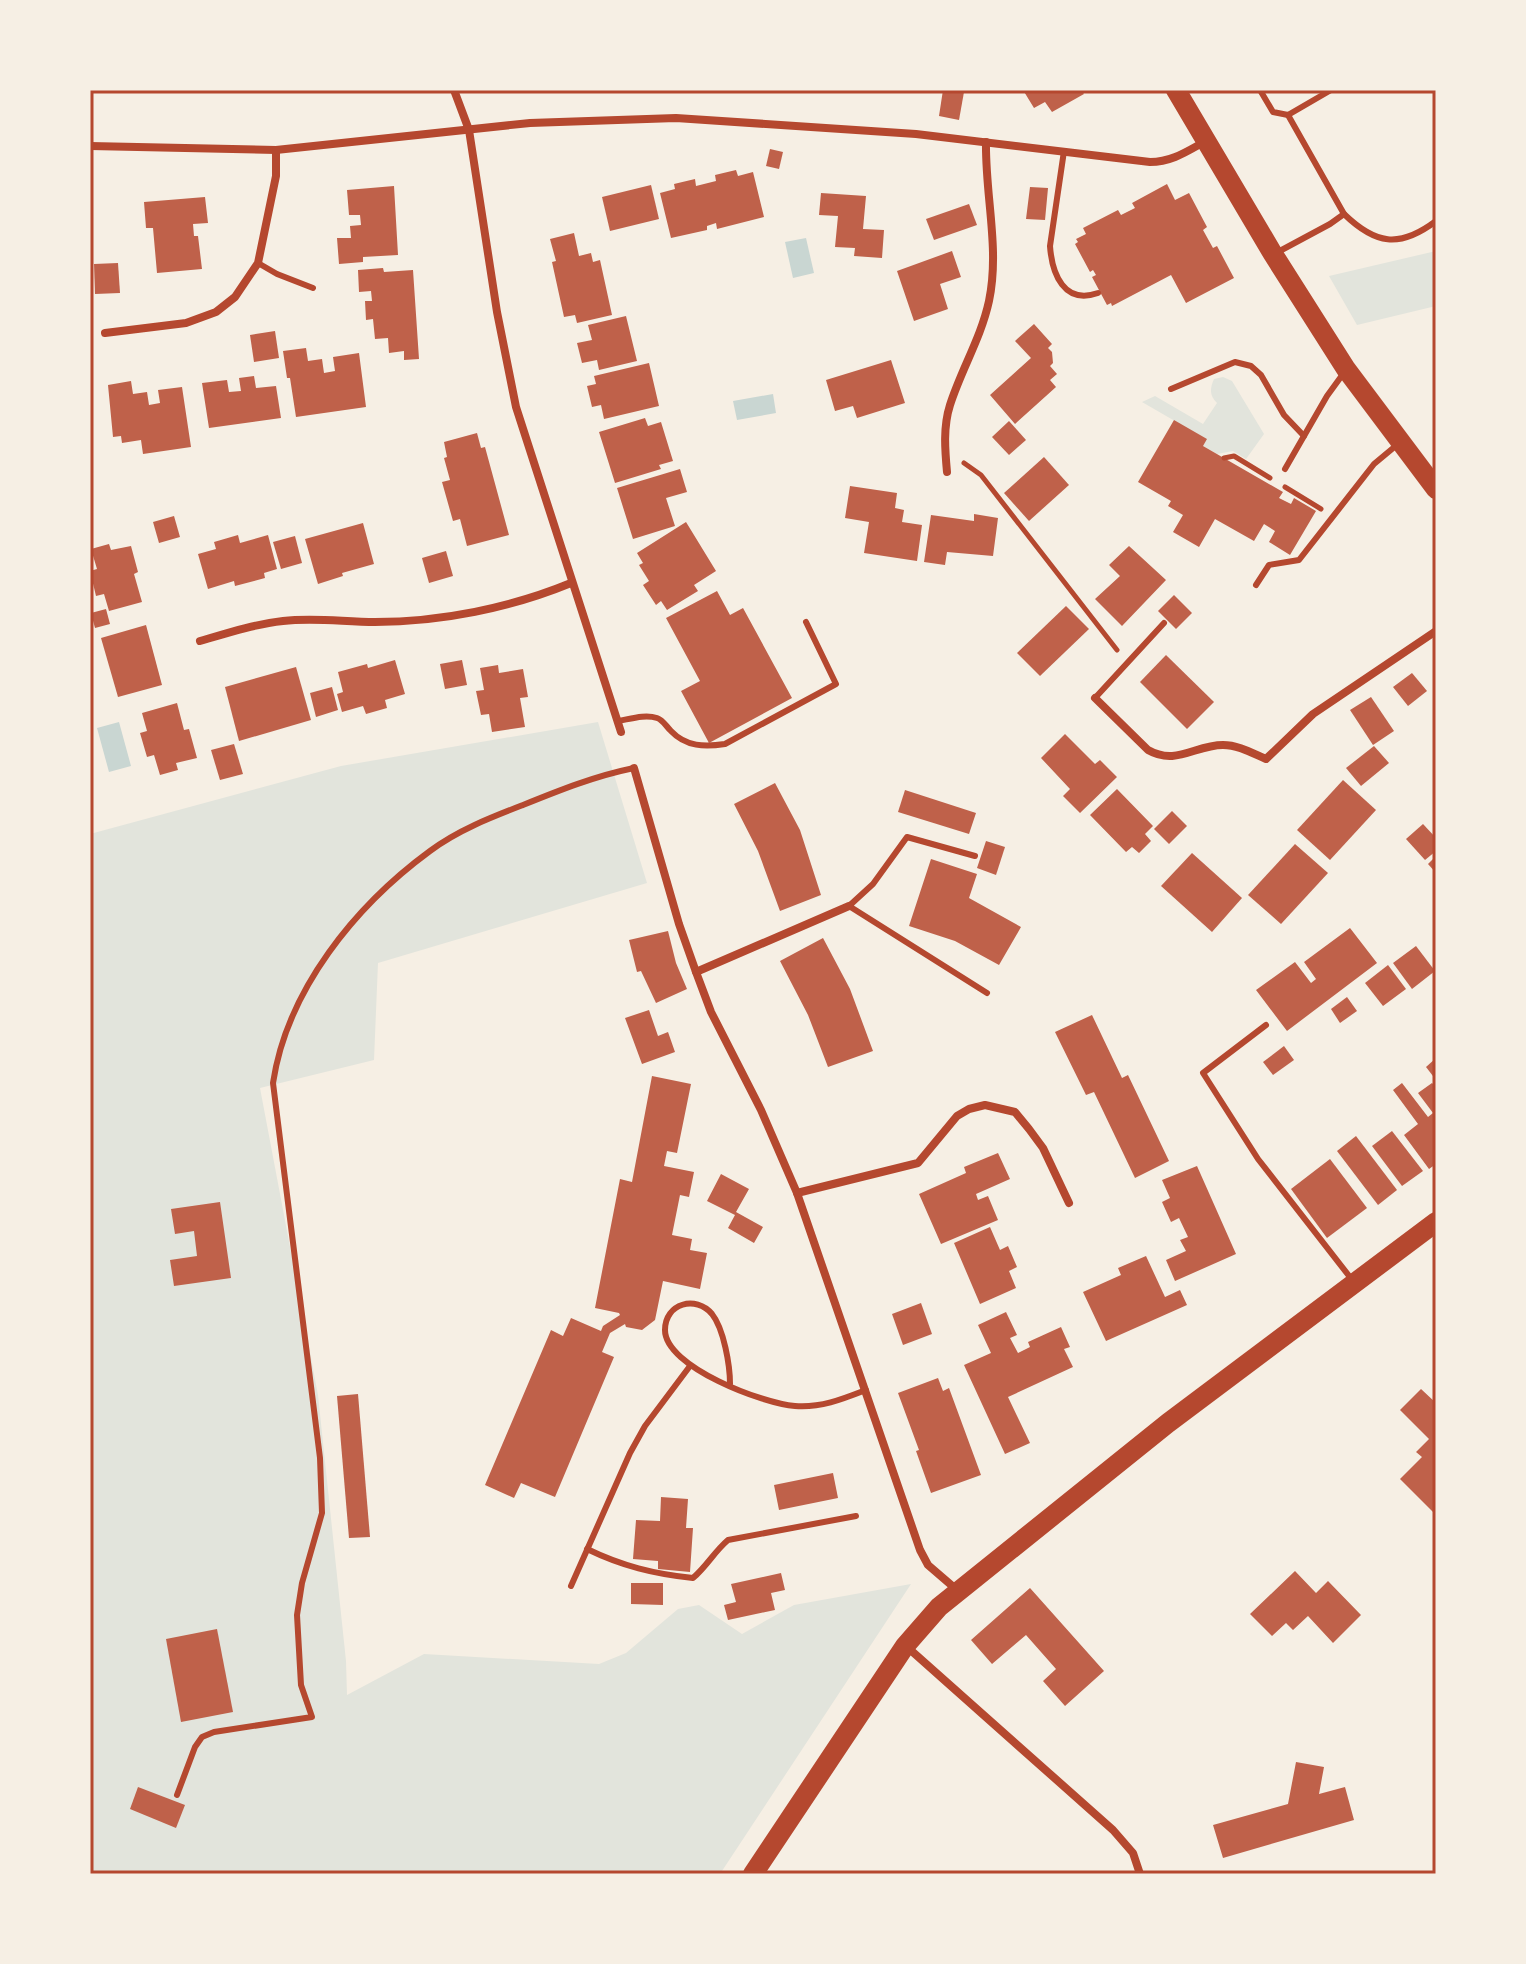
<svg xmlns="http://www.w3.org/2000/svg" width="1526" height="1964" font-family="'Asap Condensed',sans-serif">
  <style>
    .green { fill: #e2e4dc }
    .water { fill: #c9d6d2 }
    .building { fill: #bf614a }
    .lines { fill: none; stroke-linecap: round; stroke-linejoin: round }
    .path { stroke: #b5482f; stroke-width: 5 }
    .service { stroke: #b5482f; stroke-width: 6 }
    .minor { stroke: #b5482f; stroke-width: 8 }
    .primary { stroke: #b5482f; stroke-width: 20 }
    .neatline { fill: none; stroke: #b5482f; stroke-width: 3 }
  </style>
  <rect width="100%" height="100%" fill="#f6efe4"/>
  <g class="green">
    <path d="M1436,251V306L1357,325L1329,276Z"/>
    <path d="M1223,377L1232,381L1264,434L1246,459L1233,451L1217,454L1203,446L1206,439L1142,402L1155,396L1203,424L1217,403C1209,395 1210,388 1214,379Z"/>
    <path d="M598,722L647,883L378,963L374,1060L260,1088L318,1395L346,1661L347,1695L424,1654L599,1664L626,1653L678,1609L699,1605L742,1634L794,1605L911,1584L720,1874H90V834L341,766Z"/>
  </g>
  <g class="water">
    <path d="M806,238L814,273L793,278L785,242Z"/>
    <path d="M773,394L776,413L737,420L733,401Z"/>
    <path d="M119,722L131,766L109,772L97,728Z"/>
  </g>
  <g class="building">
    <path d="M943,90L964,92L959,120L939,116Z"/>
    <path d="M1023,90H1081L1084,94L1052,112L1045,102L1034,108Z"/>
    <path d="M770,149L783,152L779,169L766,166Z"/>
    <path d="M736,170L738,176L753,172L764,217L717,229L716,223L707,226V230L671,238L660,193L675,189L674,184L695,179L696,186L716,181L715,175Z"/>
    <path d="M1167,184L1175,200L1189,193L1207,227L1203,230L1213,248L1217,246L1234,278L1186,303L1171,275L1112,306L1111,303L1107,305L1092,277L1096,275L1093,270L1090,272L1075,244L1078,242L1076,239L1086,234L1083,228L1118,210L1121,215L1135,208L1132,203Z"/>
    <path d="M651,185L659,219L610,231L602,197Z"/>
    <path d="M394,186L398,255L363,257V262L339,264L337,238H351L350,226L361,225L360,215H349L347,190Z"/>
    <path d="M1030,187L1048,188L1045,220L1026,219Z"/>
    <path d="M821,193L866,196L863,229L884,230L882,258L854,256L855,248L835,247L838,216L819,215Z"/>
    <path d="M205,197L208,223L193,224L194,236H198L202,269L157,273L153,228H146L144,202Z"/>
    <path d="M969,204L977,225L934,240L926,219Z"/>
    <path d="M574,233L579,256L591,253L593,262L600,260L612,315L577,323L575,315L564,317L552,262L556,261L550,239Z"/>
    <path d="M952,251L961,277L940,284L948,309L914,321L897,271Z"/>
    <path d="M118,263L120,293L95,294L94,264Z"/>
    <path d="M383,268L384,272L413,270L419,359L404,360V351L389,353L388,338L375,339L373,319L366,320L365,301H372L371,291L359,292L358,270Z"/>
    <path d="M626,316L637,361L599,370L597,360L582,363L577,343L592,340L588,325Z"/>
    <path d="M1034,324L1052,344L1048,348L1052,352L1053,363L1050,366L1057,374L1050,380L1056,387L1015,424L990,395L1031,358L1015,341Z"/>
    <path d="M275,331L279,358L254,362L250,335Z"/>
    <path d="M306,348L308,361L322,359L324,373L335,371L333,357L359,353L366,407L296,417L290,378H287L283,351Z"/>
    <path d="M891,360L905,403L857,418L853,406L835,411L826,380Z"/>
    <path d="M649,363L659,406L604,419L601,405L592,407L587,386L596,384L594,376Z"/>
    <path d="M254,376L256,388L276,386L281,418L209,428L202,383L227,380L229,392L241,391L239,378Z"/>
    <path d="M131,381L133,394L147,392L149,405L160,403L158,390L182,387L191,447L143,454L141,440L122,443L121,436L113,437L108,385Z"/>
    <path d="M645,418L648,426L661,422L673,461L659,465L661,469L615,483L599,432Z"/>
    <path d="M1174,420L1207,439L1203,446L1283,492L1279,498L1291,504L1294,498L1316,511L1290,555L1269,542L1275,531L1264,524L1254,541L1215,519L1199,547L1173,532L1183,515L1168,506L1171,501L1138,482Z"/>
    <path d="M1009,421L1026,440L1009,455L992,437Z"/>
    <path d="M477,433L481,448L485,447L509,535L467,546L460,519L453,521L442,482L450,480L444,458L447,457L444,442Z"/>
    <path d="M1044,457L1069,485L1029,521L1004,493Z"/>
    <path d="M680,469L687,492L666,498L675,526L633,539L617,488Z"/>
    <path d="M850,486L897,493L895,508L904,510L902,522L922,525L917,561L864,553L869,522L845,518Z"/>
    <path d="M974,514L998,518L993,556L947,552L945,565L924,562L931,515L974,521Z"/>
    <path d="M174,516L180,537L159,543L153,522Z"/>
    <path d="M686,522L716,571L694,585L698,591L667,610L661,601L656,605L643,585L649,581L639,565L643,563L637,553Z"/>
    <path d="M363,523L374,564L342,573L343,576L318,584L305,539Z"/>
    <path d="M238,535L240,543L268,535L277,569L264,573L265,578L235,586L234,581L208,589L198,554L216,549L214,542Z"/>
    <path d="M295,536L302,563L281,569L273,542Z"/>
    <path d="M109,544L111,550L131,546L138,572L134,574L142,602L109,611L104,594L96,596L90,571L97,569L91,549Z"/>
    <path d="M1129,546L1166,580L1122,626L1095,599L1120,576L1109,565Z"/>
    <path d="M446,551L453,576L429,583L422,558Z"/>
    <path d="M717,591L730,615L743,608L792,698L709,743L681,691L700,681L666,618Z"/>
    <path d="M1174,595L1192,613L1176,629L1158,611Z"/>
    <path d="M1066,606L1089,629L1040,676L1017,653Z"/>
    <path d="M106,609L110,624L95,628L91,613Z"/>
    <path d="M146,625L162,685L118,697L101,638Z"/>
    <path d="M1166,655L1214,702L1187,729L1140,682Z"/>
    <path d="M395,660L405,694L385,700L387,708L366,714L363,706L342,712L337,694L343,692L338,672L367,664L368,668Z"/>
    <path d="M462,660L467,685L445,689L440,664Z"/>
    <path d="M498,665L499,673L523,669L528,697L520,698L525,727L492,732L489,714L481,715L476,691L484,690L480,668Z"/>
    <path d="M296,667L311,720L239,741L225,687Z"/>
    <path d="M1412,673L1427,691L1408,706L1393,687Z"/>
    <path d="M332,687L338,710L316,717L310,693Z"/>
    <path d="M1371,697L1394,731L1373,745L1350,710Z"/>
    <path d="M177,703L184,730L189,729L197,758L176,763L178,770L160,775L154,755L147,757L140,733L147,731L142,713Z"/>
    <path d="M1065,734L1095,764L1100,760L1117,777L1080,813L1063,796L1070,789L1041,758Z"/>
    <path d="M234,744L243,774L220,780L211,750Z"/>
    <path d="M1374,746L1389,763L1361,786L1346,768Z"/>
    <path d="M1343,780L1376,810L1330,860L1297,830Z"/>
    <path d="M775,783L800,830L821,895L780,911L758,851L734,804Z"/>
    <path d="M1117,789L1153,826L1145,834L1151,841L1139,853L1132,847L1126,852L1090,815Z"/>
    <path d="M905,790L976,813L969,834L898,812Z"/>
    <path d="M1172,811L1187,826L1169,844L1154,829Z"/>
    <path d="M1423,824L1436,838V851L1425,860L1406,839Z"/>
    <path d="M986,841L1005,847L996,875L977,868Z"/>
    <path d="M1295,844L1328,873L1281,924L1248,895Z"/>
    <path d="M1192,853L1242,898L1212,932L1161,886Z"/>
    <path d="M1436,856V873L1428,864Z"/>
    <path d="M931,859L977,874L969,898L1021,927L999,965L955,941L909,926Z"/>
    <path d="M1350,928L1377,963L1287,1031L1256,990L1295,962L1311,983L1316,979L1304,962Z"/>
    <path d="M668,931L676,963L687,989L656,1003L641,971L637,972L629,940Z"/>
    <path d="M823,938L850,989L873,1051L828,1067L808,1015L780,961Z"/>
    <path d="M1416,946L1435,971L1412,989L1393,963Z"/>
    <path d="M1388,965L1406,989L1383,1006L1365,983Z"/>
    <path d="M1347,997L1357,1011L1340,1023L1331,1009Z"/>
    <path d="M649,1010L658,1036L668,1032L675,1052L642,1064L625,1018Z"/>
    <path d="M1092,1015L1122,1078L1128,1075L1169,1161L1135,1178L1094,1092L1086,1095L1055,1032Z"/>
    <path d="M1284,1046L1294,1060L1273,1075L1263,1062Z"/>
    <path d="M1436,1058V1080L1426,1067Z"/>
    <path d="M652,1076L691,1084L677,1153L667,1151L664,1166L694,1172L689,1197L680,1195L672,1235L692,1239L690,1250L707,1253L700,1289L663,1281L655,1320L642,1330L626,1327L625,1324L610,1333L602,1352L614,1357L555,1497L521,1483L514,1498L485,1485L551,1330L563,1336L571,1318L601,1331L603,1326L620,1315L619,1313L595,1308L620,1179L632,1182Z"/>
    <path d="M1402,1083L1428,1117L1433,1113L1418,1093L1432,1083L1436,1087V1164L1429,1169L1404,1135L1418,1124L1393,1090Z"/>
    <path d="M1392,1131L1423,1171L1402,1186L1372,1146Z"/>
    <path d="M1356,1136L1397,1190L1378,1205L1337,1151Z"/>
    <path d="M998,1153L1010,1179L976,1194L978,1200L988,1196L998,1220L941,1244L919,1194L966,1173L964,1167Z"/>
    <path d="M1330,1159L1367,1208L1327,1238L1291,1189Z"/>
    <path d="M1197,1166L1236,1254L1175,1281L1166,1260L1186,1251L1180,1240L1188,1237L1179,1218L1171,1222L1162,1202L1170,1198L1162,1180Z"/>
    <path d="M721,1174L749,1189L736,1212L763,1227L754,1243L728,1228L735,1215L707,1201Z"/>
    <path d="M220,1202L231,1278L174,1286L170,1260L197,1256L194,1231L175,1234L171,1209Z"/>
    <path d="M990,1227L1000,1250L1008,1246L1017,1267L1009,1271L1016,1288L980,1304L954,1243Z"/>
    <path d="M1146,1256L1165,1297L1180,1290L1187,1305L1106,1341L1083,1292L1121,1275L1118,1268Z"/>
    <path d="M921,1303L932,1334L903,1345L892,1314Z"/>
    <path d="M1006,1312L1017,1335L1010,1338L1018,1353L1030,1347L1028,1342L1061,1327L1070,1347L1064,1349L1073,1367L1008,1397L1030,1443L1005,1454L964,1365L991,1353L978,1325Z"/>
    <path d="M938,1378L943,1391L949,1388L981,1475L931,1493L916,1451L919,1450L898,1393Z"/>
    <path d="M1421,1389L1436,1403V1515L1400,1479L1422,1457L1416,1452L1429,1439L1400,1410Z"/>
    <path d="M358,1394L370,1537L349,1538L337,1396Z"/>
    <path d="M833,1473L838,1498L779,1510L774,1485Z"/>
    <path d="M661,1497L688,1499L686,1528H693L690,1572L658,1569V1561L633,1559L636,1520L660,1521Z"/>
    <path d="M1295,1571L1316,1593L1328,1581L1361,1615L1333,1643L1308,1616L1293,1630L1286,1623L1272,1636L1250,1614Z"/>
    <path d="M781,1573L785,1590L771,1593L775,1610L728,1620L724,1605L736,1602L731,1584Z"/>
    <path d="M631,1583H663V1605L631,1604Z"/>
    <path d="M1030,1588L1104,1671L1065,1706L1043,1681L1056,1669L1026,1635L992,1664L971,1640Z"/>
    <path d="M217,1629L233,1712L181,1722L166,1639Z"/>
    <path d="M1296,1762L1324,1767L1319,1794L1345,1787L1354,1820L1223,1858L1213,1825L1288,1804Z"/>
    <path d="M138,1787L185,1805L176,1828L130,1809Z"/>
  </g>
  <g class="lines">
    <g class="path">
      <path d="M1224,458L1234,456L1270,478"/>
      <path d="M964,463L981,475L1117,650"/>
      <path d="M1285,487L1321,509"/>
    </g>
    <g class="service">
      <path d="M1260,90L1273,112L1288,115L1331,90"/>
      <path d="M1064,151L1050,246C1052,274 1064,305 1098,293"/>
      <path d="M1344,214C1375,244 1399,249 1436,221"/>
      <path d="M1276,253L1330,224L1344,214L1288,115"/>
      <path d="M258,263L277,274L313,288"/>
      <path d="M1171,389L1235,362L1251,366L1261,375L1284,415L1304,436"/>
      <path d="M1285,469L1327,396L1343,374"/>
      <path d="M1256,585L1269,565L1299,560L1374,464L1398,444"/>
      <path d="M1095,698L1164,623"/>
      <path d="M618,721C630,719 645,714 657,718C663,720 666,726 671,731C686,747 705,747 725,744L836,684L806,622"/>
      <path d="M975,856L907,837L873,884L849,906L987,993"/>
      <path d="M1266,1025L1203,1073L1258,1159L1353,1281"/>
      <path d="M730,1384C730,1366 724,1329 712,1314C696,1295 665,1303 665,1330C665,1367 764,1404 795,1406C821,1408 843,1399 866,1390"/>
      <path d="M587,1549C622,1566 654,1574 693,1578C707,1566 714,1552 728,1540L856,1516"/>
      <path d="M571,1586L630,1453L645,1426L690,1366"/>
      <path d="M177,1795L195,1747L202,1737L214,1732L312,1717L301,1685L297,1615L302,1583L322,1513L320,1458L273,1083C287,990 355,906 430,851C458,830 492,817 523,805C560,790 595,776 634,768"/>
    </g>
    <g class="minor">
      <path d="M454,90L469,130L497,312L516,407L621,732"/>
      <path d="M90,146L276,150L530,123L676,118L916,134L1150,162C1171,162 1186,152 1204,142"/>
      <path d="M105,333L186,323L216,312L235,297L258,263L276,176V150"/>
      <path d="M947,472C945,450 943,427 950,405C961,370 981,338 989,301C1000,249 985,195 986,142"/>
      <path d="M200,641C227,633 255,624 283,621C314,617 344,622 375,622C441,622 510,608 571,583"/>
      <path d="M1095,698L1148,750C1176,766 1195,745 1223,745C1238,745 1252,753 1266,759L1313,714L1436,631"/>
      <path d="M634,768L679,924L696,972L711,1012L761,1110L797,1193L920,1550L928,1565L957,1590"/>
      <path d="M696,972L849,906"/>
      <path d="M797,1193L918,1163L957,1116L969,1109L985,1105L1015,1112L1029,1129L1043,1148L1069,1203"/>
      <path d="M906,1646L1113,1830L1133,1853L1140,1874"/>
    </g>
    <g class="primary">
      <path d="M1176,90L1273,254L1346,369L1436,489"/>
      <path d="M753,1874L905,1646L939,1607L1168,1423L1436,1222"/>
    </g>
  </g>
  <rect width="1526" height="1964" fill="none" stroke="#f6efe4" stroke-width="184"/>
  <rect x="92" y="92" width="1342" height="1780" class="neatline"/>
</svg>
